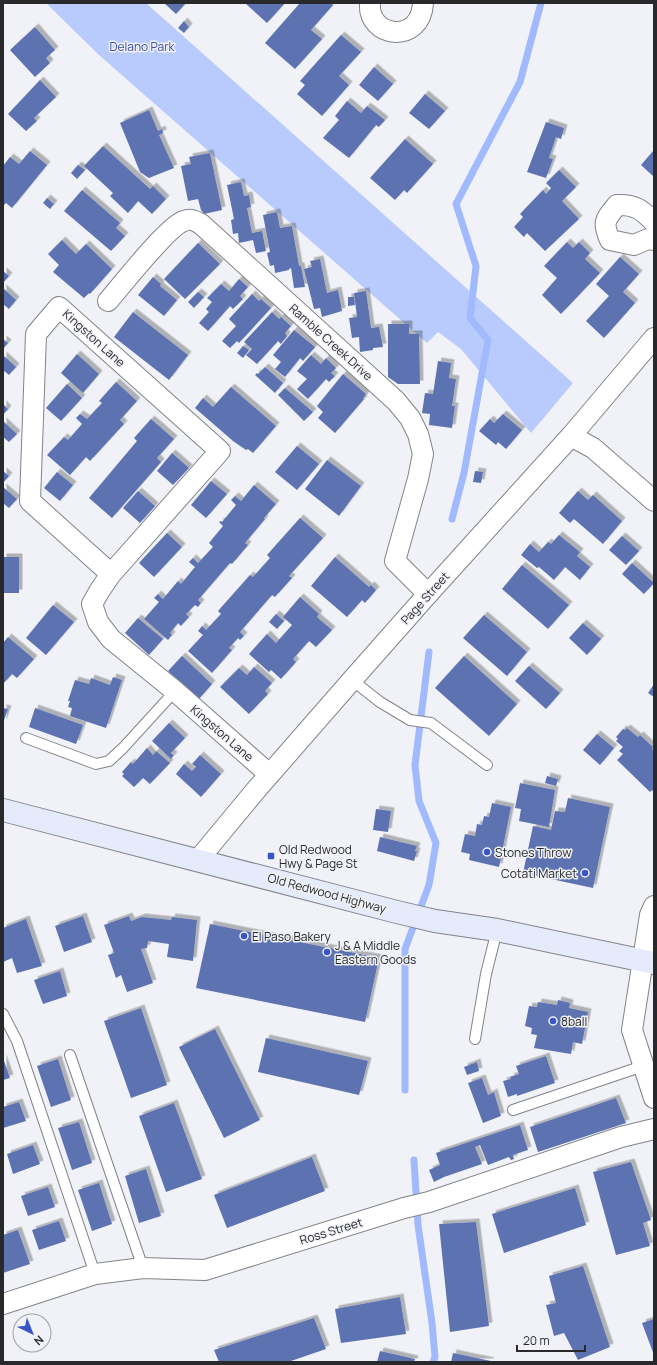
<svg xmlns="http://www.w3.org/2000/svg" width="657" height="1365" font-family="Manrope,sans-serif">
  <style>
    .green { fill: #b8cbfc }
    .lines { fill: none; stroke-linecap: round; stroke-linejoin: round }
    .stream { stroke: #a1bafe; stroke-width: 7 }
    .building { fill: #5d72b1; filter: url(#shadow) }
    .service-casing { stroke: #828488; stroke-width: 12 }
    .minor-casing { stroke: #828488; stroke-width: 22 }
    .secondary-casing { stroke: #828488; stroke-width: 24 }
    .service { stroke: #fff; stroke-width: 10 }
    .minor { stroke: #fff; stroke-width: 20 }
    .secondary { stroke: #e6ebfb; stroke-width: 22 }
    .poi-dot { fill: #3a55c7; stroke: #f0f2f7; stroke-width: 1.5 }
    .labels { text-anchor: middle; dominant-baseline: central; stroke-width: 3; stroke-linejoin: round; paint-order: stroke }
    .park-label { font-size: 12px; fill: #384e9e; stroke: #f0f2f7 }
    .street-label { font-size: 12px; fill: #29292b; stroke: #f0f2f7 }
    .poi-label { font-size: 12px; fill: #29292b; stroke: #f0f2f7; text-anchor: start }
  </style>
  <defs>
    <filter id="shadow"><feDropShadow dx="3.5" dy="-3.5" stdDeviation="0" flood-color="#0004"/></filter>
  </defs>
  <rect width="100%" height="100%" fill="#f0f2f7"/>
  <path class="green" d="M46,3H146L573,383L531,433L461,349L438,332L427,343L99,55Z"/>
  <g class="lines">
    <g class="stream">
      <path d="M452,519L464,473L488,340L470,318L476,266L456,204L520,82L541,3"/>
      <path d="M405,1090V949L429,885L436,843L419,801L415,765L429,652"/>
      <path d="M414,1160L418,1225L432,1323L435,1357L433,1362"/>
    </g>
  </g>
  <g class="building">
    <path d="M164,3H186L176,14Z"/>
    <path d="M245,3H285L267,23Z"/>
    <path d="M300,3H330L333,5L311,30L322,39L295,69L265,43Z"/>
    <path d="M184,21L189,27L184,33L178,28Z"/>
    <path d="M35,27L55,50L46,58L50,63L35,77L10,50Z"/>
    <path d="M341,35L361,52L339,76L349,85L322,116L297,94L305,85L300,81Z"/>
    <path d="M374,67L393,84L378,101L359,85Z"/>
    <path d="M40,80L56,97L34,118L37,121L26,131L8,114Z"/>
    <path d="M425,94L445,111L429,129L409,113Z"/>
    <path d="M347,101L361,113L367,106L385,120L379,127L376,125L349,158L323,138L339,120L335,116Z"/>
    <path d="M149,110L158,131L162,129L163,133L159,135L174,168L149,178L140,172L120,123Z"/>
    <path d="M546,122L564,128L561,139L556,137L549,158L553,159L546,178L527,172Z"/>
    <path d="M405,139L433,164L407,193L404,190L395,200L370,178Z"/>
    <path d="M103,146L150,189L153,186L166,199L152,214L138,201L128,213L110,196L113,193L84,166Z"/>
    <path d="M654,150V177L641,165Z"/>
    <path d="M30,151L47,165L12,208L6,203L3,206V166L10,157L19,164Z"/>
    <path d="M210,153L222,210L204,214L201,210L198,199L188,201L181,166L191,164L189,157Z"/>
    <path d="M78,165L85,170L77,179L71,173Z"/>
    <path d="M559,170L576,187L562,201L579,219L545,251L527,233L524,237L514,227L523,217L520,214L543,190L546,194L551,188L546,183Z"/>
    <path d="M241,182L244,196L249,195L251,207L247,208L252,233L262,231L266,251L256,253L253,240L239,243L238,233L233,234L231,220L234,219L227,185Z"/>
    <path d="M82,190L120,223L116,228L125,236L111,251L64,211Z"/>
    <path d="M47,198L54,204L50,209L43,203Z"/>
    <path d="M277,212L280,228L292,226L299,266H301L305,287L294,288L291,268L289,269V270L275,273L274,265L270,266L267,253L270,252L263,215Z"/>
    <path d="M62,240L76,254L86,244L112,269L90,294L89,293L84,298L53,272L59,265L48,254Z"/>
    <path d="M567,242L573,248L579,242L590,253L585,259L600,273L561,314L542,295L557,278L544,266Z"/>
    <path d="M198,243L220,264L185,299L164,279Z"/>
    <path d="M620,257L639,274L623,292L635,303L604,338L586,321L609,296L596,284Z"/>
    <path d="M320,259L327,293L338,290L342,311L322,317L320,308L314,309L304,269L312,267L310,261Z"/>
    <path d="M3,271L9,276L3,283Z"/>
    <path d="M153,277L161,284L160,286L177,300L164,316L138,295Z"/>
    <path d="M239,279L248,287L240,296L243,299L233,309L230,306L208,331L199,323L209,312L206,309L212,302L207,298L221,284L229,291Z"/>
    <path d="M3,288L16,300L9,309L3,304Z"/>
    <path d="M366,291L371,328L379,327L383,347L373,348V350L360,352L359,337L352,338L349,318L357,317L354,293Z"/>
    <path d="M198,292L204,297L194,308L188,302Z"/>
    <path d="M252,294L259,301L261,299L271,308L239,343L237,341L230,348L222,341L236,326L229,319Z"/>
    <path d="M348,297H354L355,305L348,306Z"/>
    <path d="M133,312L188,355L169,380L114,337Z"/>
    <path d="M272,312L279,319L281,317L291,326L285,333L287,336L281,344L278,341L257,364L246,355L252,349L244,342Z"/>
    <path d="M388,324H409V334H419L420,384H398L388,377Z"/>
    <path d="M294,330L315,347L303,361L300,358L285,377L275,369L281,362L273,355Z"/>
    <path d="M3,339L8,343L3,349Z"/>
    <path d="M243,346L249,350L243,358L237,353Z"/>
    <path d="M77,354L99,374L83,393L61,373Z"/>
    <path d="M3,355L16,367L9,375L3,370Z"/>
    <path d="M311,355L321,364L326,358L336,368L331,373L335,376L329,382L326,379L308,399L297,389L307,379L297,371Z"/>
    <path d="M438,361L451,363L449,378L456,379L452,406H455L452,428L429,425L430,414L422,413L425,393L433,394Z"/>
    <path d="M265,367L283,383L275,393L255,375L257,373L258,374Z"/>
    <path d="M343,374L366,394L363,399H364L335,433L318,418L323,412L317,406Z"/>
    <path d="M116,382L137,401L120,420L124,424L90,461L86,457L70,475L47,455L64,437L68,440L82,424L76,418L80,414L87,419L102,403L99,401Z"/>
    <path d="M67,384L82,398L61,421L46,408Z"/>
    <path d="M231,387L276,426L253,453L248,449L246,450L233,441L195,408L203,398L213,407Z"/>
    <path d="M285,388L313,412L304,421L278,395Z"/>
    <path d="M3,404L8,409L3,415Z"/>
    <path d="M503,414L522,430L506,449L498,442L496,445L479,431L490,419L494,423Z"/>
    <path d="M151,419L174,439L157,458L161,462L112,518L89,498L137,441L134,438Z"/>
    <path d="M3,421L17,434L9,442L3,437Z"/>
    <path d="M297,446L319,464L297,490L275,472Z"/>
    <path d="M172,453L189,468L173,485L157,471Z"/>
    <path d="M327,460L361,486L339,516L305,489Z"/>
    <path d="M3,471L9,476L3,483Z"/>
    <path d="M475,471L483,472L481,483L473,482Z"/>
    <path d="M57,472L73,485L60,501L44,488Z"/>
    <path d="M211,481L227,494L206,518L191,505Z"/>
    <path d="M254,485L276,504L264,518L265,519L245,543L248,545L232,564L230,563L198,600L201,603L198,607L195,605L186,614L189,617L181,626L178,623L170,633L172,635L168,640L144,619L159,602L154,598L158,594L163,599L178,581L181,584L195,567L189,562L193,558L198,563L213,547L209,543L223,526L219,522L221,521L222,522L236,505L231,500L235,496L241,501Z"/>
    <path d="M3,487L17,499L9,508L3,503Z"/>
    <path d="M138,491L155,506L140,523L123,508Z"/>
    <path d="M578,491L588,500L593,495L622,521L603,544L574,519L570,523L559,513Z"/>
    <path d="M300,518L323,538L289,576L292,578L275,597L272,595L240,632L244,636L240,640L238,638L229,648L232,650L212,673L188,651L203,635L198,631L202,626L206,630L221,614L218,611L250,575L253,577L270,558L267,555Z"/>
    <path d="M167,533L182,547L154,577L139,563Z"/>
    <path d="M559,535L580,552L577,556L590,567L580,580L565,567L554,580L539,567L537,568L521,555L530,544L539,552L548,542L551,544Z"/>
    <path d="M622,536L639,551L626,565L609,550Z"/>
    <rect x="3" y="557" width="16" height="36"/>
    <path d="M335,557L369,587L371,585L376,590L365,603L362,600L347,617L311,586Z"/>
    <path d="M632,563L654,583L644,594L622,574Z"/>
    <path d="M522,565L569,605L548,629L502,589Z"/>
    <path d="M300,597L319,614L317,617L332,630L316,647L309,641L293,659L296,662L281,679L271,670L269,672L249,654L267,634L276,643L292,625L283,617Z"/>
    <path d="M53,605L74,622L46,655L26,638Z"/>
    <path d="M276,614L284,621L277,629L269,622Z"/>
    <path d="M484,615L527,652L507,676L463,638Z"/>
    <path d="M138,618L163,639L149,655L125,633Z"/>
    <path d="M583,623L601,639L587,655L569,638Z"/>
    <path d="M8,637L34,659L17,678L12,674L3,684V643Z"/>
    <path d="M182,656L212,684L199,699L168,671Z"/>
    <path d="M464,656L517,704L489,736L435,688Z"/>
    <path d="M529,666L560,693L546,709L515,681Z"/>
    <path d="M254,667L272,683L265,691L268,694L249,714L220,687L239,668L247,675Z"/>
    <path d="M113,677L122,680L106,728L70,716L72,708L68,707L70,701H68L75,680L89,684L91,678L110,685Z"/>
    <path d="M654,684V697L648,693Z"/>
    <path d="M3,708L8,709L3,723Z"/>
    <path d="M35,708L83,725L76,744L29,727Z"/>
    <path d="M169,723L185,738L171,753L174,755L171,759L152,741Z"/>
    <path d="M627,728L638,737L640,735L653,747L652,749L654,751V793L652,790L650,792L617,760L623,754L619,751L623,747L616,741L618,739L616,737L623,729L625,730Z"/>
    <path d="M597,734L614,748L600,765L583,750Z"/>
    <path d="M147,748L153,755L156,751L170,763L150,784L143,778L134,787L122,776L124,774L122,772L131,762L133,764Z"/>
    <path d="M200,755L221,774L201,797L176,774L184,764L192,771L196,767L192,764Z"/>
    <path d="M547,776L558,779L556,786L545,783Z"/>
    <path d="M520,783L555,790L549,827L519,821L521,809L515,808Z"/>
    <path d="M568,798L610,807L593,888L523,873L533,826L551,830L555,811L565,812Z"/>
    <path d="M492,803L511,807L499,867L469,860L470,854L461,852L465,834L475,836L477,824L482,825L484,816L489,817Z"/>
    <path d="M376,809L391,811L388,832L373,830Z"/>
    <path d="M380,837L417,846L415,851H417L414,861L377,851Z"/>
    <path d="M83,916L92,942L64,952L55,926Z"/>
    <path d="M129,916L131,921L142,917L171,920L172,917L197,920L193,961L167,957L169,944L148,941L147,948L141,949L153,983L127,992L121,975L116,978L108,955L114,953L104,925Z"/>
    <path d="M26,919L42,966L17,973L12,958L3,962V928Z"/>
    <path d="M210,924L379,958L365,1022L196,988Z"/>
    <path d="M60,971L67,996L43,1004L34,980Z"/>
    <path d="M558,1000L570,1003L569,1008L588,1012L582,1044L573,1042L571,1054L534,1048L537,1035L531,1034L532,1028L525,1026L529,1006L537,1007L538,1002L557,1005Z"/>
    <path d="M141,1008L167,1085L131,1098L104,1021Z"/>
    <path d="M215,1029L260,1120L224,1138L179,1047Z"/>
    <path d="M266,1038L368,1061L359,1095L258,1072Z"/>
    <path d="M546,1056L555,1083L517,1096V1094L508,1097L503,1081L511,1079L510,1077L519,1074L516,1066Z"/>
    <path d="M3,1058L10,1078L3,1080Z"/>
    <path d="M58,1059L71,1100L51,1107L37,1066Z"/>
    <path d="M477,1062L479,1071L467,1075L464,1067Z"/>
    <path d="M482,1078L488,1095L494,1092L501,1116L483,1123L468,1083Z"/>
    <path d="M616,1098L626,1123L538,1152L530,1127Z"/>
    <path d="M19,1102L26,1121L3,1128V1107Z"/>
    <path d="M174,1103L202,1179L166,1192L139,1116Z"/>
    <path d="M79,1122L92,1163L72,1170L58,1128Z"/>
    <path d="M520,1125L528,1150L513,1155L514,1159L511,1160L509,1157L488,1165L480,1145L475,1147L482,1164L444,1177L434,1182L429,1170L440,1165L436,1153Z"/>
    <path d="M33,1145L40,1164L13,1174L7,1154Z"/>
    <path d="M312,1157L325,1191L227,1228L214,1195Z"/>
    <path d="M631,1162L651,1220L643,1223L650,1246L616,1255L593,1172Z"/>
    <path d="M146,1169L161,1216L139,1223L125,1176Z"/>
    <path d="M99,1183L112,1224L92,1231L78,1190Z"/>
    <path d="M48,1187L55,1207L28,1216L21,1196Z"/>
    <path d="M575,1188L586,1225L504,1253L492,1214Z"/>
    <path d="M59,1221L66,1241L39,1250L32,1230Z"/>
    <path d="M476,1222L489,1326L450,1332L439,1224Z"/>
    <path d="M18,1230L30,1264L3,1273V1235Z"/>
    <path d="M583,1266L610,1347L578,1360L564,1333L554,1336L546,1305L556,1303L549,1276Z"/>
    <path d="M400,1297L406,1334L341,1343L335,1309Z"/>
    <path d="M314,1318L326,1349L288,1362H219L214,1350Z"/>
    <path d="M654,1319V1355L642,1323Z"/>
    <path d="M380,1351L415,1359L414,1362H377Z"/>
    <path d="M453,1353L491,1361L490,1362H451Z"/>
  </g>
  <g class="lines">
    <g class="service-casing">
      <g id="service">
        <path d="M352,680L380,702L410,720L431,723L487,765"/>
        <path d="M26,738L96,764L109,761L123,748L175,691"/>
        <path d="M3,1014L17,1041L95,1274"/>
        <path d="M475,1039L486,974L497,930"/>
        <path d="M70,1055L143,1268"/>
        <path d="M513,1110L643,1066"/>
      </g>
    </g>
    <g class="minor-casing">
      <g id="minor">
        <path d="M370,3C367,38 421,45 423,3"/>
        <path d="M654,222C642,210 635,204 617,205C605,220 602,222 610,240L634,245L648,239L654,240"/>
        <path d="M108,301C121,286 169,225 184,221C191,218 195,221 201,224L396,401L410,418L418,434L423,454L418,479L395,561L428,594"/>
        <path d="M571,436L593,448L654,501"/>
        <path d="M111,574L220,451L59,307L36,334L30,501L111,574L100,590L92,604L98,622L111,639L175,691L269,774"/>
        <path d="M198,860L256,790L352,680L428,594L571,436L654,338"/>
        <path d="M654,906L650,915L632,1030L654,1098"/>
        <path d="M3,1304L95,1274L143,1268L205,1270L404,1208L429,1202L621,1137L654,1129"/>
      </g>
    </g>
    <g class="secondary-casing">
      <path id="secondary" d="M3,810L397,912L435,921L497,930L654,963"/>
    </g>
    <use href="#service" class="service"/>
    <use href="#minor" class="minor"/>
    <use href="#secondary" class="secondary"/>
  </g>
  <g class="poi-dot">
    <circle cx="487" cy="852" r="4"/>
    <rect x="267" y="852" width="8" height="8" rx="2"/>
    <circle cx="585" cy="873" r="4"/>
    <circle cx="244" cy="936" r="4"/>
    <circle cx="327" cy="952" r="4"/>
    <circle cx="553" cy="1021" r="4"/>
  </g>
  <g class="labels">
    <g class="park-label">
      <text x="142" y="46">Delano Park</text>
    </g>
    <g class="street-label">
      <text transform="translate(94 338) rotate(42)">Kingston Lane</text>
      <text transform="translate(331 342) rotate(42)">Ramble Creek Drive</text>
      <text transform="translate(425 598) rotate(-48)">Page Street</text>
      <text transform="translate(222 733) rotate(41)">Kingston Lane</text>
      <text transform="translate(327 893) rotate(15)">Old Redwood Highway</text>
      <text transform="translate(331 1231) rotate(-17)">Ross Street</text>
    </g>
    <g class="poi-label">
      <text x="279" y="849">Old Redwood<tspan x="279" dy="14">Hwy &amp; Page St</tspan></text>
      <text x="495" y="852">Stones Throw</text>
      <text x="577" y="873" text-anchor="end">Cotati Market</text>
      <text x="252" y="936">El Paso Bakery</text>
      <text x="335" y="945">J &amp; A Middle<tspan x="335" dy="14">Eastern Goods</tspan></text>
      <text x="561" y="1021">8ball</text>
    </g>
  </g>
  <rect width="657" height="1365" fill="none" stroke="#29292b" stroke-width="8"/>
  <g transform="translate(32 1333) rotate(137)"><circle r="19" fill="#f0f2f7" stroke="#a0a2a5"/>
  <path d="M0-3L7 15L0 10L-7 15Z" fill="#3a55c7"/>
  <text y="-6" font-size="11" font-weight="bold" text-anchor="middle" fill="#29292b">N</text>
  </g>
  <path d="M517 1345v6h68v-6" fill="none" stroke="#29292b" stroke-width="2"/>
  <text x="523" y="1345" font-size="12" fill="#29292b" stroke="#f0f2f7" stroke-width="3" paint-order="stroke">20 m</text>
</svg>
